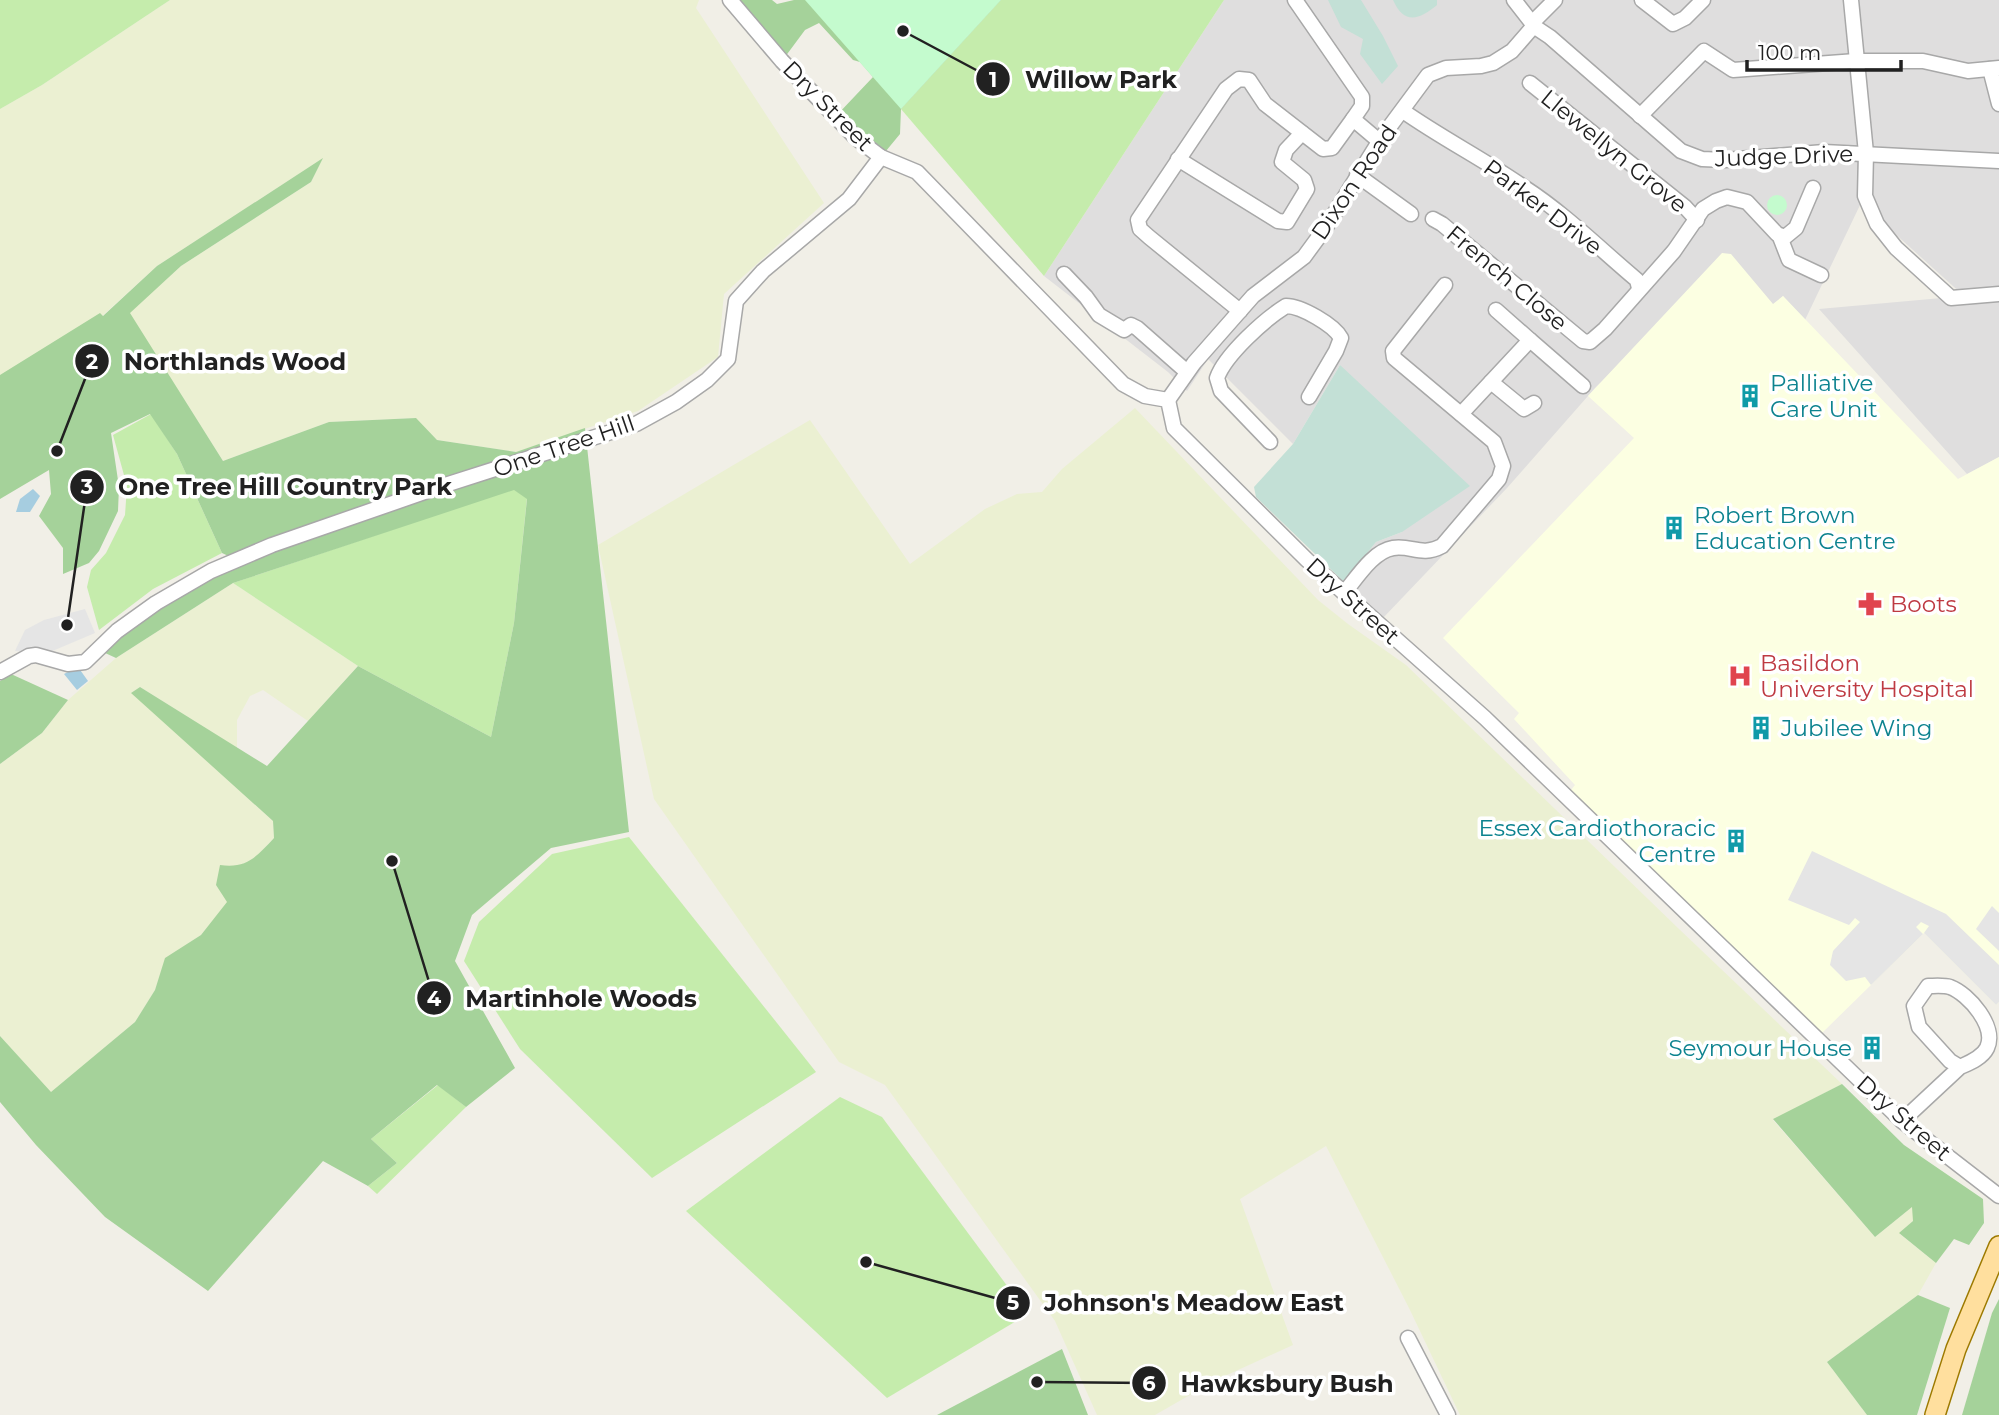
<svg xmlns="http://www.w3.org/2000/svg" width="1999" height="1415" font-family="Montserrat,sans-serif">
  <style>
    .residential { fill: #dfdede }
    .education { fill: #fcffe2 }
    .farmland { fill: #ebf0d2 }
    .grass { fill: #c5ecac }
    .forest { fill: #a5d29a }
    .wetland { fill: #c3e0d6 }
    .park { fill: #c4fbce }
    .parking { fill: #e5e5e5 }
    .water { fill: #a6cde0 }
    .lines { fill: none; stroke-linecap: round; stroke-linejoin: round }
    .minor-casing { stroke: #a8a8a8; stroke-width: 17 }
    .major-casing { stroke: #9d7a00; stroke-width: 22 }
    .minor { stroke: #fff; stroke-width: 14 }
    .major { stroke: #ffdf9e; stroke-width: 19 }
    .labels { text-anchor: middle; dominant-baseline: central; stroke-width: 7; stroke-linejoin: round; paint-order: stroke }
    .street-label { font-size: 23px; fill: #212121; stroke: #fff }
    .culture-label { font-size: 23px; fill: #0d838f; stroke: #fff; text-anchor: start }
    .health-label { font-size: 23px; fill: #be3a42; stroke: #fff; text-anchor: start }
    .leader { fill: none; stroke: #212121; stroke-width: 2.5 }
    .callout-dot { fill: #212121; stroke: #fff; stroke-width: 2.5 }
    .mark-label { font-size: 21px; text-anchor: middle; font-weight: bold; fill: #fff }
    .callout-label { font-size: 24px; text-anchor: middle; font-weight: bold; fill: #212121; stroke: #fff; stroke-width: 7; stroke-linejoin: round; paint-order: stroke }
  </style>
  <rect width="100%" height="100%" fill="#f1efe7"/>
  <path class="residential" d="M1224,0H1999V457L1967,474L1819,309L1964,296L1861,203L1805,320L1783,296L1773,305L1731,255L1595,388L1507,488L1383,618L1344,582L1376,542L1402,532L1340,365L1293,444L1208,359L1187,391L1168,372L1044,276Z"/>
  <path class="education" d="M1722,253L1731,254L1773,304L1783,296L1958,479L1999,457V1002L1996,1005L1924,933L1822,1033L1571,790L1575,785L1514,719L1519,713L1443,638L1634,438L1588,396Z"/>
  <g class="farmland">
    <path d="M170,0H699L696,8L824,203L724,294L718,357L638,411L516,452L437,440L415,418L329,422L223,461L129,313L181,266L311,182L322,159L157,266L100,318L0,377V109L42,85Z"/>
    <path d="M1135,408L1318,600L1348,624L1406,665L1679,929L1842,1084L1773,1120L1875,1237L1913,1206V1221L1900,1234L1936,1263L1918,1295L1827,1362L1867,1415H1460L1409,1308L1326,1146L1240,1199L1293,1345L1216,1380L1155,1415H1097L1055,1321L885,1085L839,1062L654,799L598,545L810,420L910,564L985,509L1017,494L1042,492L1062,469Z"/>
    <path d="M233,583L358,666L308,721L263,690L250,696L237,720V748L140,687L132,693L273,821L274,838L256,857L236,868L216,885L228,902L201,935L166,958L155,990L135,1022L51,1093L0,1036V764L42,733L68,700L116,658Z"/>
  </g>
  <g class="grass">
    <path d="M0,0H170L42,85L0,109Z"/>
    <path d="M1001,0H1224L1044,276L901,109Z"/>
    <path d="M151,414L177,454L222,553L153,589L99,630L87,587L91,570L106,553L125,515L127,486L113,435Z"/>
    <path d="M513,489L527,498L514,623L491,737L358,666L233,583Z"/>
    <path d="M629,837L816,1072L652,1178L520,1049L464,961L479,922L552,854Z"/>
    <path d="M438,1085L466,1107L377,1194L368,1186L397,1163L371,1139Z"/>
    <path d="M840,1097L882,1117L1028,1314L887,1398L686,1211Z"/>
  </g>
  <g class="forest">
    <path d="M730,0H772L777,4L794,0H1001L901,109L900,134L881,157L837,115L873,77L860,62L853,60L819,23L805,30L782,61Z"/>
    <path d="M323,158L311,182L181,266L130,313L223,461L329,422L416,418L437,440L516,452L585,428L629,832L551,848L472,915L455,961L515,1068L466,1107L437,1085L371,1139L397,1163L368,1186L323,1161L208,1291L105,1217L36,1145L0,1102V1036L51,1092L135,1022L155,990L165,958L201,935L227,902L216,885L220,865C247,869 257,856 274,838L273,821L131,693L140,687L267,766L358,666L491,737L514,623L527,499L514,490L233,583L116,658L90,646L237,560L222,553L177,454L150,414L111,433L119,487L118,511L99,551L89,563L63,574V548L39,516L51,494L49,470L0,499V375L100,313L103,316L157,266Z"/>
    <path d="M11,674L68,700L42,733L0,764V681Z"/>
    <path d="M1842,1084L1904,1145L1983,1199L1984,1223L1969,1245L1954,1239L1936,1263L1899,1233L1913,1221L1912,1207L1875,1237L1773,1119Z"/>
    <path d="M1918,1295L1950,1308L1917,1415H1867L1827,1362Z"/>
    <path d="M1999,1299V1415H1962L1992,1313Z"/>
    <path d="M1062,1349L1088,1415H937Z"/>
  </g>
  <g class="wetland">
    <path d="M1328,0H1361L1383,36L1398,66L1382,84L1360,54L1363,39L1341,27Z"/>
    <path d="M1393,0H1437V5C1419,20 1404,25 1393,0Z"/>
    <path d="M1340,365L1470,486L1402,532L1376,542L1344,582L1256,497L1254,487L1293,444Z"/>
  </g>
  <g class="park">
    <path d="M805,0H1001L901,109Z"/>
    <circle cx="1777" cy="205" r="10"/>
  </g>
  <g class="parking">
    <path d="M85,609L95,633L36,658L27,652L15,651L25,630L44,620Z"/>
    <path d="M1812,851L1946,914L1999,965V1002L1996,1005L1924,933L1929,926L1921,922L1916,927L1923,934L1871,985L1865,977L1846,981L1830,965L1833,951L1860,922L1855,918L1849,925L1788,900Z"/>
    <path d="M1992,906L1999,913V951L1976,929Z"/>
  </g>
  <g class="water">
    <path d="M33,489L40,496L30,512H16L20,499Z"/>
    <path d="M78,667L88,681L77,690L64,674Z"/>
  </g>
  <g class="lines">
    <g class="minor-casing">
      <g id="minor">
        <path d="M730,0L782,61L856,138L881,157L917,172L1123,384L1145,396L1168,400L1174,428L1307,560L1485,718L1902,1121L1999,1196"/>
        <path d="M1295,0L1362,97V106L1353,119"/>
        <path d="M1514,0L1532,23"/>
        <path d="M1642,0L1673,24L1685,18L1703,0"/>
        <path d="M1851,0L1866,153L1865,196L1877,224L1896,248L1951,298L1999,294"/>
        <path d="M1532,25L1550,37L1681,151L1702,159L1725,160L1824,152L1999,161"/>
        <path d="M1990,69L1999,104"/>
        <path d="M1530,83L1685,207L1697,220"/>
        <path d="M1403,111C1443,139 1485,160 1525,188C1565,214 1600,249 1637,280L1639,288"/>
        <path d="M1640,116L1704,51L1733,70L1856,61H1923L1968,71L1999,68"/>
        <path d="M1178,159L1278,221L1287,222L1307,189L1304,180L1282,162L1286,150L1302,133"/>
        <path d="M1357,175L1411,214"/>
        <path d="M1433,219L1442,224L1583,341L1590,342L1605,329L1674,251L1703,209L1716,201L1727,197L1747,202L1777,234L1785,237L1796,228L1813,188"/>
        <path d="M1780,237L1789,260L1821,275"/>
        <path d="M1064,274L1086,297L1099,315L1124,330L1131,325L1137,328L1187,372"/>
        <path d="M1496,310L1530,340"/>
        <path d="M1240,311L1149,237L1140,229L1138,220L1226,89L1239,79L1249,80L1265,104L1323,149L1332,148L1353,119L1379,141"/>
        <path d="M1491,382L1524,409L1534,403"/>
        <path d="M1168,400L1194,363L1253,296L1304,257L1326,227L1382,137L1428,75L1446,68L1481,66L1493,63L1512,51L1532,28V23L1555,0"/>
        <path d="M1461,414L1530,340L1583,386"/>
        <path d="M1270,442L1221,391L1217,378C1225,355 1265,319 1286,306C1301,306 1334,325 1341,338L1336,351L1309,397"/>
        <path d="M1344,593C1356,579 1373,551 1393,548C1412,545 1421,557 1442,546L1499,479L1503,466L1494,442L1394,358L1393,351L1445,285"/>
        <path d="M0,672L29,656L36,655L68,664L85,662L117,631L156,603L211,571L272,545L442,486L636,424L676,402L707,380L728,359L736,301L763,271L849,199L881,157"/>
        <path d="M1902,1121L1960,1067L1950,1061L1919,1027L1914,1006L1928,986C1934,986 1944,985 1950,987C1969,994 1997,1027 1987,1048C1982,1058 1969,1063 1960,1067"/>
        <path d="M1408,1338L1448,1415"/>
      </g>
    </g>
    <g class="major-casing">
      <path id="major" d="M1935,1415L1956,1349L1999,1246"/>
    </g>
    <use href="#minor" class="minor"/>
    <use href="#major" class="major"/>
  </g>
  <defs>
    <g id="building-bare" transform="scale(1.89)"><path d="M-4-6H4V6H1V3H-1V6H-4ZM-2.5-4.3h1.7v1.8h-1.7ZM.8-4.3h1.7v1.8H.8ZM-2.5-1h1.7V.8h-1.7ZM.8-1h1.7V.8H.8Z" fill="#0f9aa8" stroke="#fff" stroke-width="2.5" paint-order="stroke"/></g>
    <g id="pharmacy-bare" transform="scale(1.89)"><path d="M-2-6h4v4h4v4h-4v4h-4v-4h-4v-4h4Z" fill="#e0444e" stroke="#fff" stroke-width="2.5" paint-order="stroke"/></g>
    <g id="hospital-bare" transform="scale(1.89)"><path d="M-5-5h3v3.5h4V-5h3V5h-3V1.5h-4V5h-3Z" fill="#e0444e" stroke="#fff" stroke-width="2.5" paint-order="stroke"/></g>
  </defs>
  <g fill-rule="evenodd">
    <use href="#building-bare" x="1750" y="396"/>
    <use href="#building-bare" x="1674" y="528"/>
    <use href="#pharmacy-bare" x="1870" y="604"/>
    <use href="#hospital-bare" x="1740" y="676"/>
    <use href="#building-bare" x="1761" y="728"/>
    <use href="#building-bare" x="1736" y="841"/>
    <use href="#building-bare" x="1872" y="1048"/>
  </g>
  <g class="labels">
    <g class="street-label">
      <text transform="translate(828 106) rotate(45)">Dry Street</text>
      <text transform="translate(1614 151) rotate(39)">Llewellyn Grove</text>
      <text transform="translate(1784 156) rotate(-2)">Judge Drive</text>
      <text transform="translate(1354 182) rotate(-56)">Dixon Road</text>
      <text transform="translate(1543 207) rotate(37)">Parker Drive</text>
      <text transform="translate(1507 278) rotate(40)">French Close</text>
      <text transform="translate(564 446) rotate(-19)">One Tree Hill</text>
      <text transform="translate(1353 601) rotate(42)">Dry Street</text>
      <text transform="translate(1904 1118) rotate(41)">Dry Street</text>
    </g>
    <g class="culture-label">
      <text x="1770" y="383">Palliative<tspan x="1770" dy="26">Care Unit</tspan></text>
      <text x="1694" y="515">Robert Brown<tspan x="1694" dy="26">Education Centre</tspan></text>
      <text x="1781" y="728">Jubilee Wing</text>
      <text x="1716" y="828" text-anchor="end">Essex Cardiothoracic<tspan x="1716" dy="26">Centre</tspan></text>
      <text x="1852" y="1048" text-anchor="end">Seymour House</text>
    </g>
    <g class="health-label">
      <text x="1890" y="604">Boots</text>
      <text x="1760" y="663">Basildon<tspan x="1760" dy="26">University Hospital</tspan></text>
    </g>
  </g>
  <path class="leader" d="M903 31L993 79M57 451L92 361M67 625L87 487M392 861L434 998M866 1262L1013 1303M1037 1382L1149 1383"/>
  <g class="callout-dot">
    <circle cx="903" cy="31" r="7"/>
    <circle cx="57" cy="451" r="7"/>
    <circle cx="67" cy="625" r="7"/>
    <circle cx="392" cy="861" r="7"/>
    <circle cx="866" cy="1262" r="7"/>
    <circle cx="1037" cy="1382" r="7"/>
    <circle cx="993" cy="79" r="18"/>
    <circle cx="92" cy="361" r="18"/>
    <circle cx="87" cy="487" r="18"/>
    <circle cx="434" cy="998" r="18"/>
    <circle cx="1013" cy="1303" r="18"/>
    <circle cx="1149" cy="1383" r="18"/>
  </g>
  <g class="mark-label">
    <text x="993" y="87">1</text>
    <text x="92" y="369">2</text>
    <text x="87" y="494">3</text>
    <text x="434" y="1006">4</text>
    <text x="1013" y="1310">5</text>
    <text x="1149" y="1391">6</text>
  </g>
  <g class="callout-label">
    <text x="1101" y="88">Willow Park</text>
    <text x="235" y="370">Northlands Wood</text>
    <text x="285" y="495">One Tree Hill Country Park</text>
    <text x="581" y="1007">Martinhole Woods</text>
    <text x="1194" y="1311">Johnson's Meadow East</text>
    <text x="1287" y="1392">Hawksbury Bush</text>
  </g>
  <path d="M1747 60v10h154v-10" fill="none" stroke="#212121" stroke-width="3.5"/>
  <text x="1758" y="60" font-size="21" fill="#212121" stroke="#ffffff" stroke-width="5" paint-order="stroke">100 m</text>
</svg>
